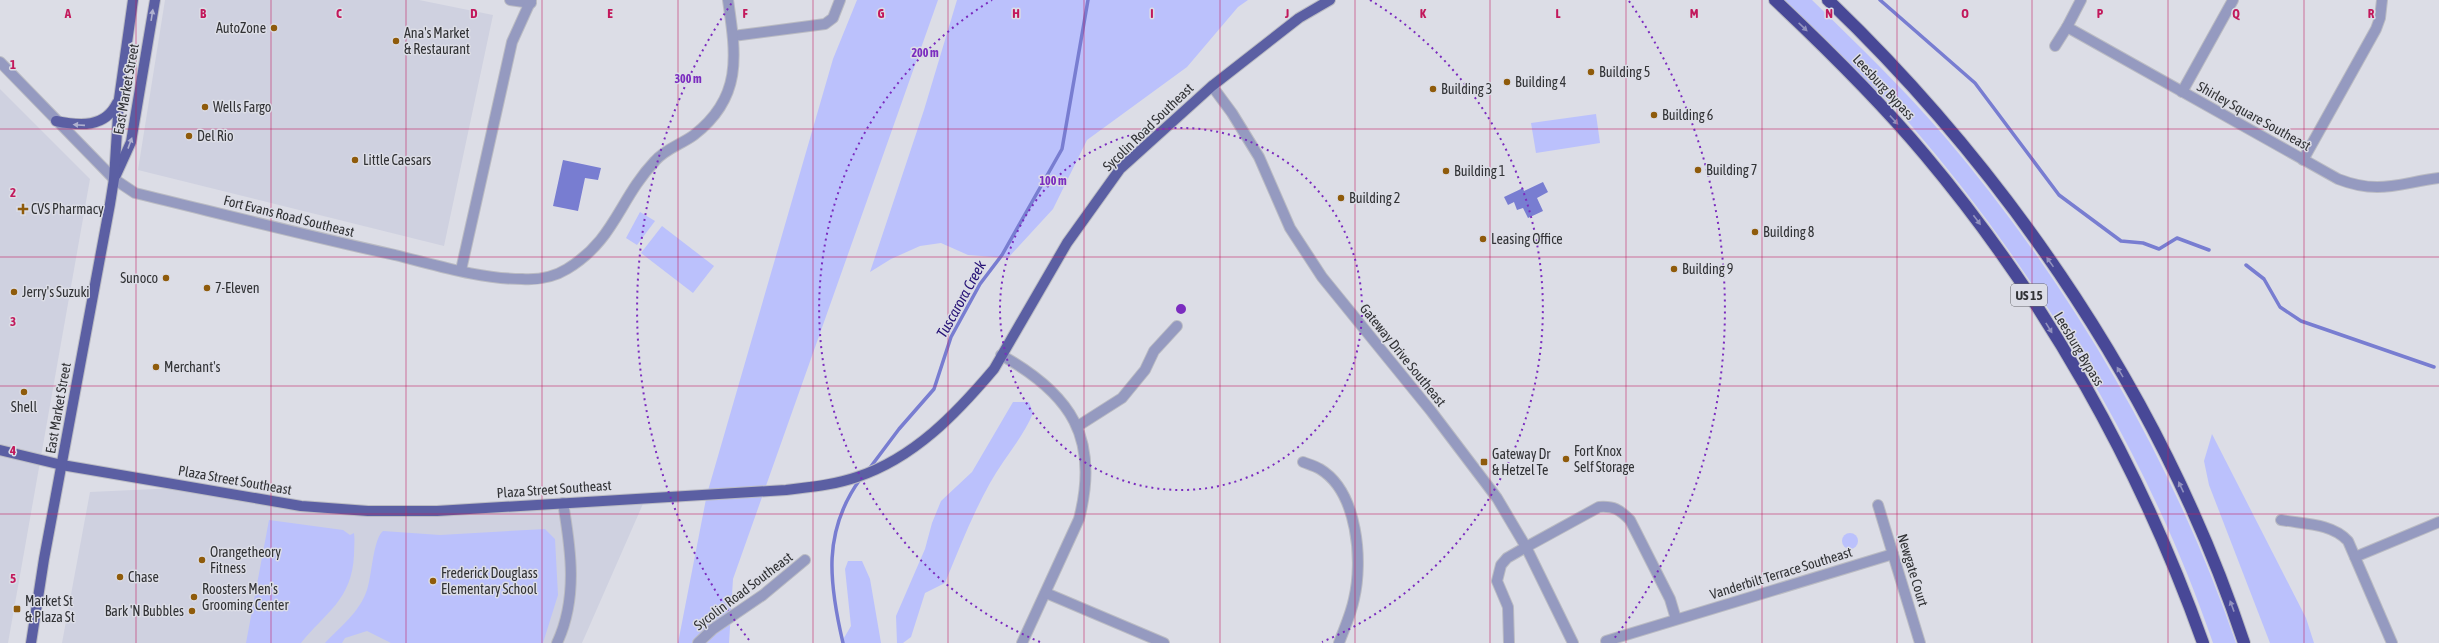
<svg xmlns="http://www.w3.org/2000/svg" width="2439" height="643" font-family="'Asap Condensed',sans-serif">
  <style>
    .built { fill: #cfd1e0 }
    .green { fill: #bbc1fc }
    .water { fill: #787dd1 }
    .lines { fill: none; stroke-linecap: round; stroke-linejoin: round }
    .stream { stroke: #787dd1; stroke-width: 3.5 }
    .minor-casing { stroke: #babbc3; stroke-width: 12 }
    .major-casing { stroke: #babbc3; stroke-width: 12 }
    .highway-casing { stroke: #babbc3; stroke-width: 14 }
    .minor { stroke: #959ac0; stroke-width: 10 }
    .major { stroke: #5b5fa3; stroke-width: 10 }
    .highway { stroke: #484897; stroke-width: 12 }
    .oneway { fill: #afb1cf }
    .oneway2 { fill: #9292be }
    .grid { fill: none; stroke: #c2185b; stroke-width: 1; stroke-opacity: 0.55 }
    .ring { fill: none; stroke: #7b2cbf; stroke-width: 2; stroke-dasharray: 2 4 }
    .poi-dot { fill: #8f5b0b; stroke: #dcdde6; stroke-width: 1.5 }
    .labels { text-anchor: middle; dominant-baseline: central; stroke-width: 3; stroke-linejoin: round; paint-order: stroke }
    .shield { fill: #dcdde6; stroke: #64656a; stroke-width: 1 }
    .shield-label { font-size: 13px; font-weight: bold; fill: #313235 }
    .poi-label { font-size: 14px; fill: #313235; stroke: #dcdde6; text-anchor: start }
    .street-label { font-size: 14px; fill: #313235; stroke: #dcdde6 }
    .water-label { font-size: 15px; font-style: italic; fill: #251176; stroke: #dcdde6 }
    .grid-label { font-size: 13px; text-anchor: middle; font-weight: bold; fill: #c2185b; stroke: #dcdde6; stroke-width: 3; stroke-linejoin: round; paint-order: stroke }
    .centre { fill: #7b2cbf; stroke: #dcdde6; stroke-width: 2 }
    .ring-label { font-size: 12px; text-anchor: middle; font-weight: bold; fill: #7b2cbf; stroke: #dcdde6; stroke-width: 3; stroke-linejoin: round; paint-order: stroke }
  </style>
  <rect width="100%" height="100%" fill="#dcdde6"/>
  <g class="built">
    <path d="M165,0H419L493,15L444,246L138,170Z"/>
    <path d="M0,89L90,179L8,643H0Z"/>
    <path d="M199,487L368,511L646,497L582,643H62L90,492Z"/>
  </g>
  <g class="green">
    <path d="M857,0H938L733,579L729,643H678L707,494L833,59Z"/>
    <path d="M957,0H1248L1238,7L1187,67L1087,140L1053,209L1008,258L968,255L941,243L920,246L891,259L870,272L924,110Z"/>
    <path d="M1784,0H1812C1857,44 1904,89 1945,137C2071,285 2173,460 2236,643H2213C2150,458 2038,272 1910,124C1898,109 1882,96 1868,82C1840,55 1812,27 1784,0Z"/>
    <path d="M1596,114L1600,143L1536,153L1531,123Z"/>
    <path d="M640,212L655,221L637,245L626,238Z"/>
    <path d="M662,226L714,266L693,293L641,253Z"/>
    <path d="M1013,402H1029L1033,413C1023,438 1003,459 990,483C972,515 959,549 945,583L925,593L911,637L903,643H897L896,616L925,549L932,523L941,501L972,472Z"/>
    <path d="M2212,434L2306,618L2314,643H2270L2209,485L2204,461Z"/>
    <path d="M269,520L343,530L350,535L354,533C355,541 354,548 354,555C352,600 325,613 301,643H246Z"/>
    <path d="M545,529L555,539L558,595L543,643H391L367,631L345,638L342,643H325C341,626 359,613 367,590C372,576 373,539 383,531L440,535Z"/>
    <circle cx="1850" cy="541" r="8"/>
    <path d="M848,561H862L870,579L881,643H841L851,626L845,569Z"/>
  </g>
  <g class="water">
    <path d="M563,160L601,168L598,180L585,178L578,211L553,206Z"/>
    <path d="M1543,182L1548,192L1537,198L1543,211L1528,218L1523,208L1517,210L1514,202L1508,205L1504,197L1523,188L1524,191Z"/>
  </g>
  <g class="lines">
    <g class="stream">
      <path d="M1880,0L1975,83L2059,195L2121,241L2143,243L2159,249L2177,238L2209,250"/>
      <path d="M2246,265L2264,279L2280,307L2301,321L2434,367"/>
      <path d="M869,469L899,429L934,389L951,337L980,284L1002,255L1062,149L1088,0"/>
      <path d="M843,643C829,583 822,531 861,478"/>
    </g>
    <g class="minor-casing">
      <g id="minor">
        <path d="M510,0L531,3"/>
        <path d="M2081,0L2067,27L2338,179C2379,195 2399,183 2439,178"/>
        <path d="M733,36L825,24L833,18L840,0"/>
        <path d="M2055,46L2067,27"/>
        <path d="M0,62L114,179L135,193C222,214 308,236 395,255C436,265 480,279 522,279C537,280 554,277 567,269C615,240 619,199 655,161C665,149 682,144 694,135C743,97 736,55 728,0"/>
        <path d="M1212,86L1232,113L1259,157L1290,228L1322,277L1431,411L1497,498L1526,547L1573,643"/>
        <path d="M2182,92L2233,0"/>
        <path d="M2303,160L2376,29L2380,18L2382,0"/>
        <path d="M461,270L512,42L531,0"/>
        <path d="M1001,355C1071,394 1100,438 1079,519L1022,643"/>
        <path d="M1078,426L1122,398L1145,370L1154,351L1177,326"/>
        <path d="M1303,462C1308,464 1315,466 1320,469C1358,492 1363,561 1354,599C1351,614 1344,629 1339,643"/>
        <path d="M1878,505L1920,643"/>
        <path d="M2281,520C2303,524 2332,523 2348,541L2392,643"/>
        <path d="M2355,557L2439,522"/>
        <path d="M1046,593L1164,643"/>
        <path d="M1606,641L1893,554"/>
        <path d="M557,643C578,598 571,550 563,503"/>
        <path d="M698,643L713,629L763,595L805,560"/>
        <path d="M1509,643L1508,607L1497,581L1501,565L1507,558L1526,547L1599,507C1614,506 1619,509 1630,520L1670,599L1676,619"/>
      </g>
    </g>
    <g class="major-casing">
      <g id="major">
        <path d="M56,121C80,126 105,128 117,103"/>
        <path d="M116,175L131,142L155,0"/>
        <path d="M0,450L62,465L301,506L368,511H437L786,490C810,487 834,485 857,477C914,458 956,414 994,369L1067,243L1120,169L1212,86L1299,18L1330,0"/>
        <path d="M31,643L44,559L110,204L114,179L119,99L133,0"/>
      </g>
    </g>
    <g class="highway-casing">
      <g id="highway">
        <path d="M1775,0C1827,49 1879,100 1925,155C2046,299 2140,466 2203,643"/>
        <path d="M1828,0C2011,175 2164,401 2244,643"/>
      </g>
    </g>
    <use href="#minor" class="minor"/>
    <use href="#major" class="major"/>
    <use href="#highway" class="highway"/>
  </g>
  <defs><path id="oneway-solid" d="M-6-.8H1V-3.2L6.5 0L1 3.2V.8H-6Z"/></defs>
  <g class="oneway">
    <use href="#oneway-solid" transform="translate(152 15) rotate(-81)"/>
    <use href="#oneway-solid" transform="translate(79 125) rotate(-176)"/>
    <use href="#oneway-solid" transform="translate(130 143) rotate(-70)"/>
  </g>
  <g class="oneway2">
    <use href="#oneway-solid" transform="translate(1803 27) rotate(43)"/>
    <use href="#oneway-solid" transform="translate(1894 120) rotate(47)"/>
    <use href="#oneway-solid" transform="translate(1977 220) rotate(53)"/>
    <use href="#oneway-solid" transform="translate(2050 262) rotate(-125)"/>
    <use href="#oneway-solid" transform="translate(2049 328) rotate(58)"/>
    <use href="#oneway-solid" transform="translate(2120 372) rotate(-121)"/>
    <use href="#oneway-solid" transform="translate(2181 487) rotate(-115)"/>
    <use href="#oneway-solid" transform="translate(2232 606) rotate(-110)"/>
  </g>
  <path class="grid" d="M136,0V643M271,0V643M406,0V643M542,0V643M678,0V643M813,0V643M948,0V643M1084,0V643M1220,0V643M1355,0V643M1490,0V643M1626,0V643M1762,0V643M1897,0V643M2032,0V643M2168,0V643M2304,0V643M0,129H2439M0,257H2439M0,386H2439M0,514H2439"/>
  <g class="ring">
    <circle cx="1181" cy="309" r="181"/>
    <path d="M1040 642A362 362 0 0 1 992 0M1370 0A362 362 0 0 1 1322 642"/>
    <path d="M749 640A544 544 0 0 1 733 1M1629 1A544 544 0 0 1 1613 640"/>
  </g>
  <g class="poi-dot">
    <circle cx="274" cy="28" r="4"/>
    <circle cx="396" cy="41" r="4"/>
    <circle cx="1591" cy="72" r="4"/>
    <circle cx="1507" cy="82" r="4"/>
    <circle cx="1433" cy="89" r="4"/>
    <circle cx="205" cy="107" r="4"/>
    <circle cx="1654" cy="115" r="4"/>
    <circle cx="189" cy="136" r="4"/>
    <circle cx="355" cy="160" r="4"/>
    <circle cx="1698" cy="170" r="4"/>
    <circle cx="1446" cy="171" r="4"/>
    <circle cx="1341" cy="198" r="4"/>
    <path d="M21 203h4v4h4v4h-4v4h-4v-4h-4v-4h4z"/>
    <circle cx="1755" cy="232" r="4"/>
    <circle cx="1483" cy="239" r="4"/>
    <circle cx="1674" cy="269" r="4"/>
    <circle cx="166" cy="278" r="4"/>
    <circle cx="207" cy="288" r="4"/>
    <circle cx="14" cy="292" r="4"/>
    <circle cx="156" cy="367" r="4"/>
    <circle cx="24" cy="392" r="4"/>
    <circle cx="1566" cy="459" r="4"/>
    <rect x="1480" y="458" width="8" height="8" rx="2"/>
    <circle cx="202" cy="560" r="4"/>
    <circle cx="120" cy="577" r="4"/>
    <circle cx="433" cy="581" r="4"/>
    <circle cx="194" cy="597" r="4"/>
    <rect x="13" y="605" width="8" height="8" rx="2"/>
    <circle cx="192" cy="611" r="4"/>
  </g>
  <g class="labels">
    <rect class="shield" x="2011" y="284" width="36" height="22" rx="3"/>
    <g class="shield-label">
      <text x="2029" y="295">US 15</text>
    </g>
    <g class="poi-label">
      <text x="266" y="28" text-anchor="end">AutoZone</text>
      <text x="404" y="33">Ana's Market<tspan x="404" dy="16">&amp; Restaurant</tspan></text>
      <text x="1599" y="72">Building 5</text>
      <text x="1515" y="82">Building 4</text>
      <text x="1441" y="89">Building 3</text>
      <text x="213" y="107">Wells Fargo</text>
      <text x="1662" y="115">Building 6</text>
      <text x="197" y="136">Del Rio</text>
      <text x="363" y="160">Little Caesars</text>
      <text x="1706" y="170">Building 7</text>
      <text x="1454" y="171">Building 1</text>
      <text x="1349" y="198">Building 2</text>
      <text x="31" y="209">CVS Pharmacy</text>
      <text x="1763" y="232">Building 8</text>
      <text x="1491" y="239">Leasing Office</text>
      <text x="1682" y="269">Building 9</text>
      <text x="158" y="278" text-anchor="end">Sunoco</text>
      <text x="215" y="288">7-Eleven</text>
      <text x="22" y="292">Jerry's Suzuki</text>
      <text x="164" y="367">Merchant's</text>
      <text x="24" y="407" text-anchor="middle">Shell</text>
      <text x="1574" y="451">Fort Knox<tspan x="1574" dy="16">Self Storage</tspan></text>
      <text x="1492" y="454">Gateway Dr<tspan x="1492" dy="16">&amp; Hetzel Te</tspan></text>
      <text x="210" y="552">Orangetheory<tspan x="210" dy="16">Fitness</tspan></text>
      <text x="441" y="573">Frederick Douglass<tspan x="441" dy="16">Elementary School</tspan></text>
      <text x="128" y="577">Chase</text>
      <text x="202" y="589">Roosters Men's<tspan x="202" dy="16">Grooming Center</tspan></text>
      <text x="25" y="601">Market St<tspan x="25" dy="16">&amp; Plaza St</tspan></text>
      <text x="184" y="611" text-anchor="end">Bark 'N Bubbles</text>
    </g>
    <g class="street-label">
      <text transform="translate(1884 87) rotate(47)">Leesburg Bypass</text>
      <text transform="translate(126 89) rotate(-80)">East Market Street</text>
      <text transform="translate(2254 116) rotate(29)">Shirley Square Southeast</text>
      <text transform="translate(1148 127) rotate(-44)">Sycolin Road Southeast</text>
      <text transform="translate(289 216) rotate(14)">Fort Evans Road Southeast</text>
      <text transform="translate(2079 349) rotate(59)">Leesburg Bypass</text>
      <text transform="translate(1403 355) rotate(51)">Gateway Drive Southeast</text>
      <text transform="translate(58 408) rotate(-80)">East Market Street</text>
      <text transform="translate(235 480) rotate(10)">Plaza Street Southeast</text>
      <text transform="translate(554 489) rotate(-4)">Plaza Street Southeast</text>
      <text transform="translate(1913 570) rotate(73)">Newgate Court</text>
      <text transform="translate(1781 573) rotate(-17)">Vanderbilt Terrace Southeast</text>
      <text transform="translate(743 591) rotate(-37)">Sycolin Road Southeast</text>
    </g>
    <g class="water-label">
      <text transform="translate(961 299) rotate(-61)">Tuscarora Creek</text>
    </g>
  </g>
  <g class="grid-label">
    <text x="68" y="18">A</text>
    <text x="203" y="18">B</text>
    <text x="339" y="18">C</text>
    <text x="474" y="18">D</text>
    <text x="610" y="18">E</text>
    <text x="745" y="18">F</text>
    <text x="881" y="18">G</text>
    <text x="1016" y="18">H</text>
    <text x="1152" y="18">I</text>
    <text x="1287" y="18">J</text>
    <text x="1423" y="18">K</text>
    <text x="1558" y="18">L</text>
    <text x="1694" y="18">M</text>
    <text x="1829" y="18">N</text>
    <text x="1965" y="18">O</text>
    <text x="2100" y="18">P</text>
    <text x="2236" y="18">Q</text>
    <text x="2371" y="18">R</text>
    <text x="13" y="69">1</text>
    <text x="13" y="197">2</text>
    <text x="13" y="326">3</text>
    <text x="13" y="455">4</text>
    <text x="13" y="583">5</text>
  </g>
  <circle cx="1181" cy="309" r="6" class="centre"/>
  <g class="ring-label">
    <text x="925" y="57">200 m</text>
    <text x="688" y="83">300 m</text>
    <text x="1053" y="185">100 m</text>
  </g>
</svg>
